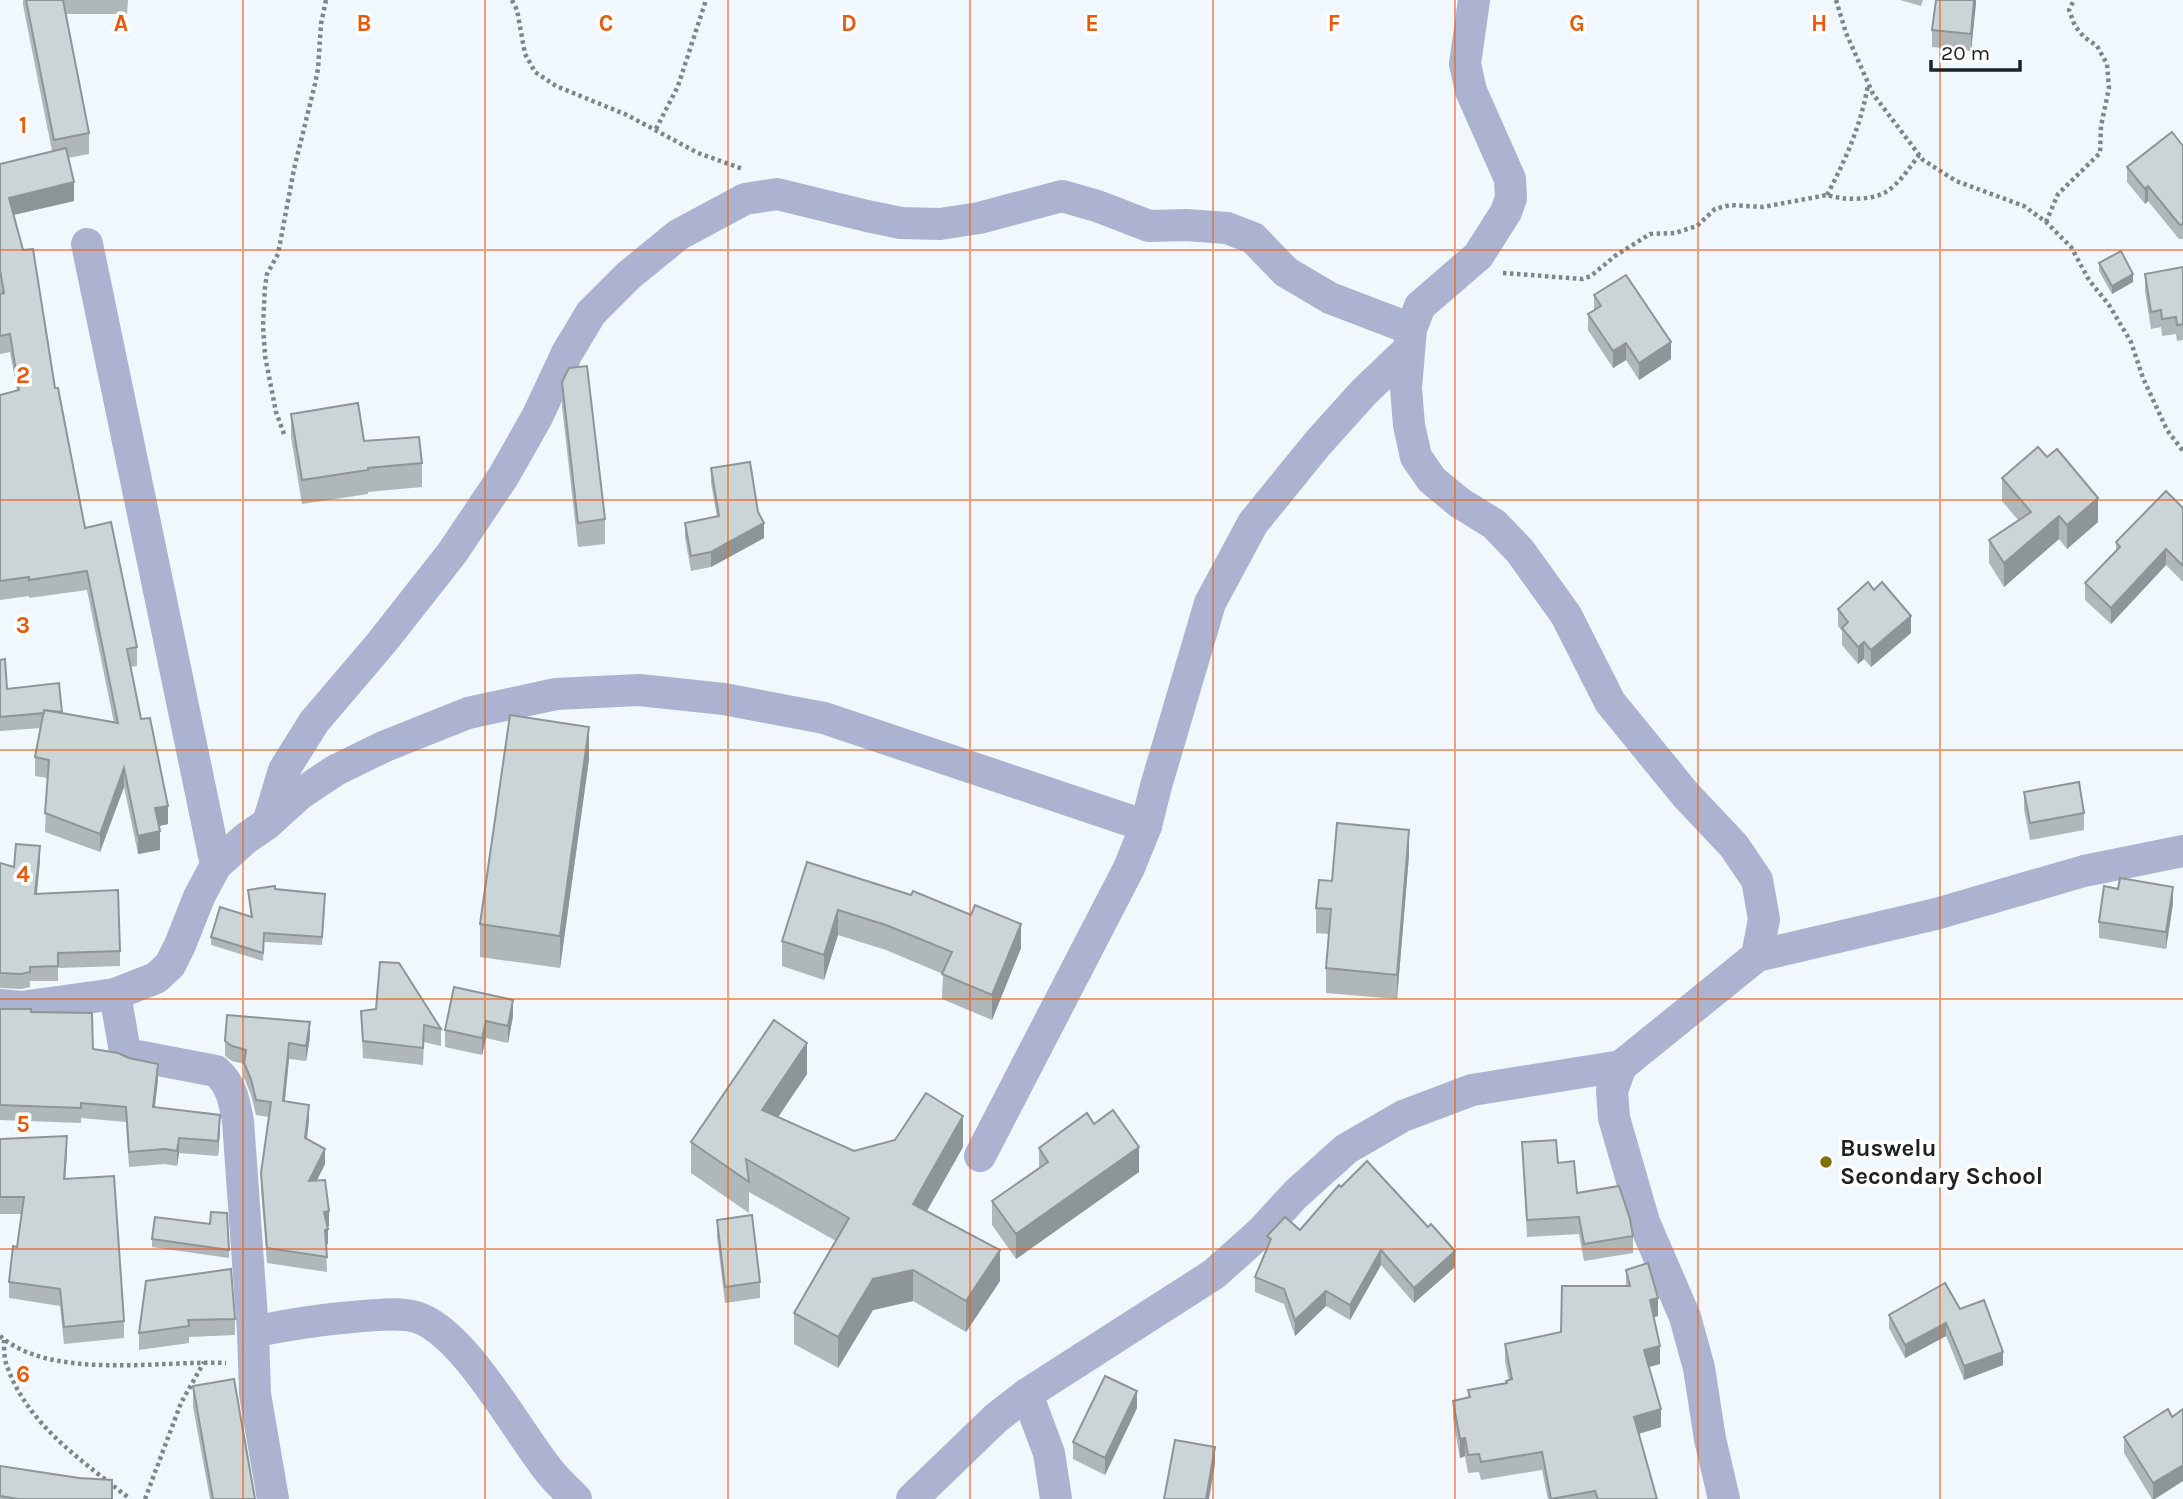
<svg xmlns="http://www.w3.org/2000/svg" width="2183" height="1499" font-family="Karla,sans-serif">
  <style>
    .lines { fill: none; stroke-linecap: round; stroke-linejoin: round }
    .path { stroke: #808588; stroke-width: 4.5; stroke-dasharray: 3.5 3.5; stroke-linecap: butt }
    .minor { stroke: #acb3d0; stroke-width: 32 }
    .wall { fill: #afb7b9 }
    .shaded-wall { fill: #8e9596 }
    .building { fill: #cbd5d7; stroke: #8e9596; stroke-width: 2 }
    .grid { fill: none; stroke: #e8590c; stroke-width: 2; stroke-opacity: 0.55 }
    .poi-dot { fill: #816f0c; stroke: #fff; stroke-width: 2.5 }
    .labels { text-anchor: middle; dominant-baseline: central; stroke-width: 7; stroke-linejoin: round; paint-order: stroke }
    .poi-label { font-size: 24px; font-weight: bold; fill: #202325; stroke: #fff; text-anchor: start }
    .grid-label { font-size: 23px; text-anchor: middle; font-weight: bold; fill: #e8590c; stroke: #fff; stroke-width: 7; stroke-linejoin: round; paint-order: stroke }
  </style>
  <rect width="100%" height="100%" fill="#f0f7fd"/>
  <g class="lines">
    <g class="path">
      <path d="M512,0L517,10L525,54L535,72L556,86L627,115L698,153L743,169"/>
      <path d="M1836,0L1846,33L1873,94L1923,160L1956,181L2024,206L2046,222L2071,247L2089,280L2109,305L2131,342L2143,378L2167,430L2183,451"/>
      <path d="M656,129L678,86L706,0"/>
      <path d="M1827,195C1846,159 1861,125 1868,85"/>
      <path d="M2046,222L2058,194L2100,153L2101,126L2109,88L2107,64L2097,46L2084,37L2075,26L2069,10L2074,0"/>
      <path d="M1503,273L1583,279L1591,276L1615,256L1650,234L1675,233L1697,226L1715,209L1730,205L1763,207L1827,195C1843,200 1870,201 1886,192C1899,184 1910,167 1919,155"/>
      <path d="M284,434L276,412L265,356L263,326L265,287L267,274L278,254L294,169L315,84L318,69L321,24L326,0"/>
      <path d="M0,1336C52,1381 162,1360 226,1363"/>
      <path d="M4,1340C4,1348 4,1359 7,1366C28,1426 83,1461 130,1499"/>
      <path d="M145,1499L181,1403L204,1362"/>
    </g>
    <g class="minor">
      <path d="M1474,0L1465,64L1471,91L1510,179L1511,198L1506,212L1478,256L1420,306L1411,329L1406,388L1409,425L1416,457L1432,480L1460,503L1494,524L1520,551L1566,615L1610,702L1685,794L1734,846L1757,880L1764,919L1757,956L1621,1066L1612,1091L1614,1118L1644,1222L1685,1317L1699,1368L1710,1439L1724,1499"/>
      <path d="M87,244L216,865"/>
      <path d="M268,823L284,770L314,722L382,642L452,553L503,477L537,417L567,353L591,313L628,276L678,235L745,199L777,194L867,216L901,223L940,224L979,218L1062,196L1097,206L1149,226L1186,225L1227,228L1253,238L1286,272L1330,298L1411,329"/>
      <path d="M1757,956L1936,914L2084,871L2183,851"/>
      <path d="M115,994L124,1046L127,1052L132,1055L216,1071C232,1085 234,1101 238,1121L253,1332L255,1394L273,1499"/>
      <path d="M0,1005L21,1007L115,994L156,978L170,965L180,945L199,897L216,865L245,839L268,823L300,794L336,770L383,747L468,713L556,694L639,690L724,699L824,718L1146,826"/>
      <path d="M980,1156L1129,868L1146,826L1156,786L1210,603L1253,523L1318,443L1364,392L1408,350"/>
      <path d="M253,1332C289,1324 326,1319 363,1316C380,1315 399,1312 416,1317C464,1331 518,1433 550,1472C558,1482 567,1490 576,1499"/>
      <path d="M1027,1394L1049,1453L1056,1499"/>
      <path d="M912,1499L996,1418L1027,1394L1214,1274L1260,1233L1296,1194L1346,1149L1403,1116L1472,1090L1621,1066"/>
    </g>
  </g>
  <g class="wall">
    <path d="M23,0H128L127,14H66L89,133V154L68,158L74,201L13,215L55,388L85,528L137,647V666L130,667L141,719L168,824L159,826L160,850L138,854L124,787L100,852L45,832L47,778L35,776V757L41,728L0,731V660L7,689L59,683L62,713L114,723L87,590L29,598V596L0,600V395L17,391L10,352L0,354V164L52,151L23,5Z"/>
    <path d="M1900,0H1923L1921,6Z"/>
    <path d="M1976,0L1971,51L1932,47V30Z"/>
    <path d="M2183,146V239H2179L2148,201L2145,204L2127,182V167Z"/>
    <path d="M2099,263L2133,282L2112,294L2099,271Z"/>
    <path d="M2183,267V340L2177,341L2176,334L2162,336L2161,327L2151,329L2145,291V274Z"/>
    <path d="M1594,295L1671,359L1639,380L1626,360L1613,368L1588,330V314L1594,310Z"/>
    <path d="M562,382L605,519V544L578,547L562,407Z"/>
    <path d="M291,414L422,463V487L368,492V494L302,504L291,437Z"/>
    <path d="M2047,457L2098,522L2067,549L2059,539L2004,587L1989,563V540L2019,521L2002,501V478Z"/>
    <path d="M711,468L758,512L764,538L711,567L691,571L685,538V523L717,517L711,483Z"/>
    <path d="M2183,508V582L2166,565L2111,624L2085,600V583L2116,551V542Z"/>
    <path d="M1838,609L1911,633L1871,667L1864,659L1858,664L1842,645V631L1838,626Z"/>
    <path d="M589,759L560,968L480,957V924Z"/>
    <path d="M2024,792L2084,813V830L2030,840L2024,809Z"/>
    <path d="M1409,855L1397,999L1326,993V968L1329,934L1316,933V908L1332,881Z"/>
    <path d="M40,861L37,894L120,951V966L58,968V981H30V987L21,989L0,988V863L14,867Z"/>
    <path d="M807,862L1021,948L992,1020L942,999L943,974L886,950L838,935L824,980L782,966V941Z"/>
    <path d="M275,889L325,902L322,945L264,942L263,961L211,945V937L251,916L248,890Z"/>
    <path d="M2173,903L2166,949L2099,938V922Z"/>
    <path d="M0,1009L31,1012L93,1049L158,1079L155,1107L220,1130L218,1156L179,1153L177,1166L165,1164L129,1167L126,1122L81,1118V1123L0,1120Z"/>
    <path d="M361,1011L441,1029V1046L424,1042L423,1065L363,1058Z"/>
    <path d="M513,1016L508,1043L486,1038L482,1055L445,1047V1030Z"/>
    <path d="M310,1037L306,1061L289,1059L285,1101L309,1120L307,1139L325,1164L317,1180L329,1226H327L328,1244L326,1245L327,1272L267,1263L261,1188V1173L269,1117L256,1115L251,1095L244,1078V1064L232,1061L225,1056V1041Z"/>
    <path d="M807,1074L778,1117L854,1151L963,1147L927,1211L1000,1281L966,1332L913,1301L873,1310L838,1368L794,1344V1313L836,1241L749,1192V1213L691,1173V1142Z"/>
    <path d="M0,1139L67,1152L65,1179L124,1321V1338L64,1344L60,1306L9,1298V1282L17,1247L22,1214H0Z"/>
    <path d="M1522,1142L1558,1163L1577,1193L1633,1236V1253L1584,1261L1579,1234L1527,1237Z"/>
    <path d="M1039,1148L1139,1172L1016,1259L992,1225V1201L1039,1168Z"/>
    <path d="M717,1220L760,1282V1298L725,1303L717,1237Z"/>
    <path d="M1300,1230L1455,1267L1414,1303L1381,1265L1350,1320L1326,1306L1295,1336L1284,1304L1255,1292V1277L1267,1248V1236Z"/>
    <path d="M152,1239L229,1250V1258L152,1247Z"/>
    <path d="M1626,1270L1658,1316L1654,1317L1660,1364L1649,1367L1661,1427L1639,1434L1657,1499H1548L1542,1470L1481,1480L1479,1472L1468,1473L1465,1456L1460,1458L1453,1419V1401L1468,1398V1390L1506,1383L1509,1380L1505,1362V1344L1561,1332L1626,1286Z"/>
    <path d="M146,1281L235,1319V1335L189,1337V1343L139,1350V1333Z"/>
    <path d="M1960,1309L2003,1365L1964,1380L1946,1336L1905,1358L1889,1328V1315Z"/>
    <path d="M193,1386L255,1499H210L193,1407Z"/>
    <path d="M1137,1408L1105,1475L1073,1459V1442Z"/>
    <path d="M2172,1417L2155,1499H2152L2124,1453V1437Z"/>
    <path d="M0,1466L112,1499H0Z"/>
  </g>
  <g class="shaded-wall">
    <path d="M1974,0H1976V4L1971,51V34Z"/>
    <path d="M74,182V201L9,216V198Z"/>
    <path d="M2148,186V201L2145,204V189Z"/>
    <path d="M2133,274V282L2112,294V286Z"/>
    <path d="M1671,342V359L1639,380V363Z"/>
    <path d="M1626,343V360L1613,368V351Z"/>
    <path d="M2098,498V522L2067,549V525Z"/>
    <path d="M2059,516V539L2004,587V563Z"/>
    <path d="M764,523V538L711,567V552Z"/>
    <path d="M2166,549V565L2111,624V608Z"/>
    <path d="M1911,616V633L1871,667V650Z"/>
    <path d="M1864,642V659L1858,664V647Z"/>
    <path d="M589,727V759L560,968V936Z"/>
    <path d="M124,768V787L100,852V834Z"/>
    <path d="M168,806V824L155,827V808Z"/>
    <path d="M1409,830V855L1397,999V975Z"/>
    <path d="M160,831V850L138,854V836Z"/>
    <path d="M40,846V861L35,908V894Z"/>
    <path d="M2173,887V903L2166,949V932Z"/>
    <path d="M838,910V935L824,980V955Z"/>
    <path d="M1021,924V948L992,1020V995Z"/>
    <path d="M513,1000V1016L508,1043V1026Z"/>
    <path d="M486,1021V1038L482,1055V1038Z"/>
    <path d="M310,1022V1037L306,1061V1046Z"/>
    <path d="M289,1043V1059L283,1116V1101Z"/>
    <path d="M807,1043V1074L762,1141V1110Z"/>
    <path d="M158,1064V1079L153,1122V1107Z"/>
    <path d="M309,1105V1120L305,1153V1138Z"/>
    <path d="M220,1115V1130L218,1156V1141Z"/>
    <path d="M963,1116V1147L913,1235V1204Z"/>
    <path d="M67,1136V1152L64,1196V1179Z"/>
    <path d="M179,1138V1153L177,1166V1151Z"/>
    <path d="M1139,1147V1172L1016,1259V1234Z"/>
    <path d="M325,1149V1164L309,1196V1181Z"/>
    <path d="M329,1211V1226L324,1227V1212Z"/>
    <path d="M328,1229V1244L325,1245V1230Z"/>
    <path d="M1000,1250V1281L966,1332V1301Z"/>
    <path d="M1381,1250V1265L1350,1320V1305Z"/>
    <path d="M1455,1251V1267L1414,1303V1288Z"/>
    <path d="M913,1270V1301L873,1310L838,1368V1337L873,1279Z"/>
    <path d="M1326,1291V1306L1295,1336V1320Z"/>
    <path d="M1658,1298V1316L1650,1318V1300Z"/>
    <path d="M1946,1323V1336L1905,1358V1345Z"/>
    <path d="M1660,1346V1364L1644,1368V1350Z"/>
    <path d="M2003,1352V1365L1964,1380V1366Z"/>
    <path d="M1137,1391V1408L1105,1475V1458Z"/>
    <path d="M1661,1409V1427L1634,1435V1417Z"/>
    <path d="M1465,1438V1456L1460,1458V1439Z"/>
    <path d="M1215,1447V1464L1209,1499H1206Z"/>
    <path d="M2183,1465V1481L2155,1499H2153V1483Z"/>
  </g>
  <g class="building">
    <path d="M26,0H63L89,133L54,140Z"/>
    <path d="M1936,0H1974L1971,34L1932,30Z"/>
    <path d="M2172,132L2183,146V225L2179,224L2148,186L2145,189L2127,167Z"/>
    <path d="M66,148L74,182L9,198L23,250L33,249L55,388H58L85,528L111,522L137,647L127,649L141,719L150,718L168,806L155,808L160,831L138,836L124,768L100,834L45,813L49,760L35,757L44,710L118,723L87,571L29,580V577L0,581V395L19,390L10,334L0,336V294L4,293L0,270V164Z"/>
    <path d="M2121,251L2133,274L2112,286L2099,263Z"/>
    <path d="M2183,267V324L2177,325L2176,317L2162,319L2161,310L2151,312L2145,274Z"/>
    <path d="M1626,275L1671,342L1639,363L1626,343L1613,351L1588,314L1601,306L1594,295Z"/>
    <path d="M587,366L605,519L578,523L562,382L569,368Z"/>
    <path d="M358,403L364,441L419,437L422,463L368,468V470L302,480L291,414Z"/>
    <path d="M2038,447L2047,457L2057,449L2098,498L2067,525L2059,516L2004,563L1989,540L2031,512L2002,478Z"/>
    <path d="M750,462L758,512L764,523L711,552L691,556L685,523L719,516L711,468Z"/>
    <path d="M2166,491L2183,508V566L2166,549L2111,608L2085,583L2120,547L2116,542Z"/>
    <path d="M1868,582L1874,590L1882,582L1911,616L1871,650L1864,642L1858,647L1842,628L1848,622L1838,609Z"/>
    <path d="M5,659L7,689L59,683L62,712L44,710V713L0,717V660Z"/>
    <path d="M510,715L589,727L560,936L480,924Z"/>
    <path d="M2079,782L2084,813L2030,823L2024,792Z"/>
    <path d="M1337,823L1409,830L1397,975L1326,968L1331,909L1316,908L1319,880L1332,881Z"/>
    <path d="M16,844L40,846L35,894L118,890L120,951L58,953V966L30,967V972L21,974L0,973V863L14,867Z"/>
    <path d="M807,862L911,895L913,891L971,915L975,905L1021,924L992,995L942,974L952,952L886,925L838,910L824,955L782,941Z"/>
    <path d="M2120,878L2173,887L2166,932L2099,922L2104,886L2118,889Z"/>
    <path d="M275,886V889L325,894L322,937L264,933L263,953L211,937L220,907L252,917L248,890Z"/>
    <path d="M380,962L399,963L441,1029L424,1025L423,1048L363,1041L361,1011L376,1009Z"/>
    <path d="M454,987L513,1000L508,1026L486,1021L482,1038L445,1030Z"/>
    <path d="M0,1009H31V1012L92,1013L93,1049L118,1053L129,1058L158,1064L153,1107L220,1115L218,1141L179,1138L177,1151L165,1149L129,1152L126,1107L81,1103V1108L0,1105Z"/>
    <path d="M227,1015L310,1022L306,1046L289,1043L283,1101L309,1105L305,1138L325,1149L309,1181L325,1180L329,1211L324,1212L328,1229L325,1230L327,1257L267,1248L261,1173L271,1102L256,1100L251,1079L244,1063L246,1050L232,1046L225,1041Z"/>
    <path d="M774,1020L807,1043L762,1110L854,1151L895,1140L926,1093L963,1116L913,1204L1000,1250L966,1301L913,1270L873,1279L838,1337L794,1313L849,1218L746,1159L749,1182L691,1142Z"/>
    <path d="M1113,1110L1139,1147L1016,1234L992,1201L1048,1162L1039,1148L1087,1113L1094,1124Z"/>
    <path d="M67,1136L64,1179L114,1176L124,1321L64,1327L60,1289L9,1282L13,1246L17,1247L24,1197H0V1139Z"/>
    <path d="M1556,1140L1558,1163L1574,1161L1577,1193L1619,1186L1630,1219L1633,1236L1584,1244L1579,1217L1527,1220L1522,1142Z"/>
    <path d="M1367,1161L1428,1227L1431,1224L1455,1251L1414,1288L1381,1250L1350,1305L1326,1291L1295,1320L1284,1289L1255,1277L1271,1239L1267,1236L1285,1217L1300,1230L1339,1185L1341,1187Z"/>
    <path d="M211,1212L227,1213L229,1250L152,1239L155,1217L210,1224Z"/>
    <path d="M752,1215L760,1282L725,1287L717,1220Z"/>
    <path d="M1648,1263L1658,1298L1650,1300L1660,1346L1644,1350L1661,1409L1634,1417L1657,1499H1598L1595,1491L1551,1499L1542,1452L1481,1462L1479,1454L1468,1455L1465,1438L1460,1439L1453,1401L1470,1397L1468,1390L1507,1383L1506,1381L1512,1379L1505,1344L1561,1332L1562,1286H1630L1626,1270Z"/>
    <path d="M231,1269L235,1319L188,1320L189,1326L139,1333L146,1281Z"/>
    <path d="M1945,1283L1960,1309L1984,1300L2003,1352L1964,1366L1946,1323L1905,1345L1889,1315Z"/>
    <path d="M1105,1376L1137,1391L1105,1458L1073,1442Z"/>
    <path d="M234,1379L255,1499H213L193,1386Z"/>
    <path d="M2168,1409L2172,1417L2183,1409V1465L2153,1483L2124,1437Z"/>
    <path d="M1175,1440L1215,1447L1206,1499H1164Z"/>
    <path d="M0,1466L79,1478L112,1480V1499H18L0,1496Z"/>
  </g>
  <path class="grid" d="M243,0V1499M485,0V1499M728,0V1499M970,0V1499M1213,0V1499M1455,0V1499M1698,0V1499M1940,0V1499M0,250H2183M0,500H2183M0,750H2183M0,999H2183M0,1249H2183"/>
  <circle class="poi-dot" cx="1826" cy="1162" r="7"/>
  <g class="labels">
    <g class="poi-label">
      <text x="1840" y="1148">Buswelu<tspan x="1840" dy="28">Secondary School</tspan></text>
    </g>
  </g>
  <g class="grid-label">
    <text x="121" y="31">A</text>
    <text x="364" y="31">B</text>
    <text x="606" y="31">C</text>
    <text x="849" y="31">D</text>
    <text x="1092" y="31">E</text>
    <text x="1334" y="31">F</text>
    <text x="1577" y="31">G</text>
    <text x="1819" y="31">H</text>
    <text x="23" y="133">1</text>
    <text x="23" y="383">2</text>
    <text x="23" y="633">3</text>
    <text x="23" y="882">4</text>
    <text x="23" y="1132">5</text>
    <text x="23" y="1382">6</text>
  </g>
  <path d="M1931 60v10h89v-10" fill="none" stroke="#202325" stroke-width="3.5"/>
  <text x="1941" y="60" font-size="21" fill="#202325" stroke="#ffffff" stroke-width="5" paint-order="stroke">20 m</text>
</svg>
